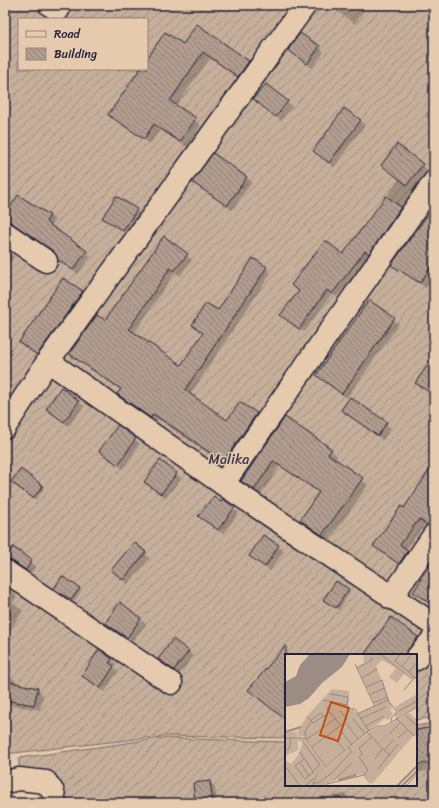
<svg xmlns="http://www.w3.org/2000/svg" width="439" height="808" font-family="Sriracha,sans-serif">
  <style>
    .garden { fill: url(#garden-furrows); stroke: #74686a; fill-rule: evenodd }
    .shadow { fill: #0003 }
    .building { fill: url(#building-back-hatch); stroke: #22223b }
    .lines { fill: none; stroke-linecap: round; stroke-linejoin: round }
    .minor-casing { stroke: #22223b; stroke-width: 25 }
    .minor { stroke: #e5caad; stroke-width: 22 }
    .labels { text-anchor: middle; dominant-baseline: central; stroke-width: 3; stroke-linejoin: round; paint-order: stroke }
    .park-label { font-size: 14px; fill: #433e4e; stroke: #e5caad }
    .inset-river { fill: none; stroke: #9d8c83; stroke-width: 2 }
    .inset-road { fill: none; stroke: #97877f; stroke-width: 1 }
    .view { fill: #c04e15; fill-opacity: 0.15; stroke: #c04e15; stroke-width: 2 }
    .inset-edge { fill: none; stroke: #22223b; stroke-width: 2 }
  </style>
  <defs>
    <pattern id="garden-furrows" width="10" height="10" patternUnits="userSpaceOnUse"><rect width="10" height="10" fill="#c6af9a"/><path d="M-1 1l2-2M0 10L10 0M9 11l2-2" fill="none" stroke="#a08e7f"/></pattern>
    <pattern id="building-back-hatch" width="6" height="6" patternUnits="userSpaceOnUse"><rect width="6" height="6" fill="#b29d8f"/><path d="M-1 5l2 2M0 0l6 6M5-1l2 2" fill="none" stroke="#908076"/></pattern>
  </defs>
  <rect width="100%" height="100%" fill="#e5caad"/>
  <filter id="ink" filterUnits="userSpaceOnUse"><feTurbulence type="fractalNoise" baseFrequency=".025" numOctaves="2"/><feDisplacementMap in="SourceGraphic" scale="8" xChannelSelector="R" yChannelSelector="G"/><feConvolveMatrix kernelMatrix="1 2 1 2 8 2 1 2 1" color-interpolation-filters="sRGB"/></filter>
  <g filter="url(#ink)">
    <g class="garden">
      <path d="M5,5H293L5,409ZM19,19H147V69H19Z"/>
      <path d="M310,5H434V717L416,720V655H286V738L163,736L5,754V418Z"/>
      <path d="M434,723V803H55L52,782L19,779V758L162,738L286,742V785H416V726Z"/>
    </g>
    <g class="shadow">
      <path d="M278,5H294L289,12Z"/>
      <path d="M329,5H366L367,6L355,24Z"/>
      <path d="M198,25L255,68L244,82L210,58L176,106L201,125L187,147L160,130L150,144L110,115L141,69H147V60L183,45Z"/>
      <path d="M319,47L324,52L312,68L289,50Z"/>
      <path d="M288,103L292,106L281,121L277,117Z"/>
      <path d="M434,103V123L425,116Z"/>
      <path d="M360,120L365,125L334,167L314,151Z"/>
      <path d="M397,146L434,175L374,257L370,254L337,297L332,294L304,332L286,319L299,291L292,285L344,255L399,179L382,165Z"/>
      <path d="M214,155L252,182L232,210L194,182Z"/>
      <path d="M19,196L50,216L55,220L51,226L91,256L78,274L64,264L55,252L18,227L7,226L5,224V217Z"/>
      <path d="M434,206V276L426,288L393,265Z"/>
      <path d="M136,210L141,215L128,235L104,217Z"/>
      <path d="M164,237L192,260L180,276L175,272L134,334L181,367L203,334L193,325L218,312L266,268L271,273L190,395L228,421L241,403L262,419L228,467L158,419L156,422L123,399L118,394L121,390L70,353L105,321Z"/>
      <path d="M5,249L14,257L5,270Z"/>
      <path d="M64,280L89,299L44,361L20,342Z"/>
      <path d="M370,301L399,324L347,398L317,375Z"/>
      <path d="M434,358V396L417,383Z"/>
      <path d="M61,389L84,406L69,426L47,409Z"/>
      <path d="M350,398L391,428L383,440L342,410Z"/>
      <path d="M285,419L331,450L337,456L335,460L368,485L329,541L301,520L320,493L280,466L261,495L242,481Z"/>
      <path d="M118,427L140,444L123,469L101,451Z"/>
      <path d="M434,441V457L427,451Z"/>
      <path d="M434,465V530L425,524L406,550L413,557L405,569L374,545L404,510Z"/>
      <path d="M176,474L181,478L166,498L145,482Z"/>
      <path d="M15,484L42,486L44,489L36,500Z"/>
      <path d="M223,500L239,513L223,534L205,520Z"/>
      <path d="M263,536L284,551L270,571L250,556Z"/>
      <path d="M134,544L150,558L128,584L117,575Z"/>
      <path d="M13,548L36,566L31,574L18,565L11,563L6,559Z"/>
      <path d="M434,562V607L415,592L422,580L421,578Z"/>
      <path d="M336,582L350,592L339,610L327,602Z"/>
      <path d="M5,587L17,597L13,603L23,611L10,630L5,626Z"/>
      <path d="M79,588L81,591L74,602L57,591Z"/>
      <path d="M121,604L146,624L132,642L106,623Z"/>
      <path d="M391,619L422,643L412,655H375Z"/>
      <path d="M188,651L193,656L180,674L159,659Z"/>
      <path d="M434,658V673L427,666Z"/>
      <path d="M112,659L116,664L114,667L118,671L105,692L83,676Z"/>
      <path d="M5,677L14,679L19,684L38,689L43,695L40,710L5,704Z"/>
      <path d="M434,763V770L416,773V766Z"/>
      <path d="M210,782L215,787L217,803H196Z"/>
      <path d="M345,794L350,799L351,803H285Z"/>
    </g>
    <g class="building">
      <path d="M197,24L249,61L238,77L203,52L170,101L196,118L180,142L154,124L144,139L108,115L140,69H147V59L165,32L183,44Z"/>
      <path d="M300,33L320,46L307,64L288,50Z"/>
      <path d="M266,84L288,101L276,117L253,99Z"/>
      <path d="M344,108L361,120L329,163L313,151Z"/>
      <path d="M397,144L423,164L407,185L381,165Z"/>
      <path d="M213,153L247,177L227,206L192,182Z"/>
      <path d="M18,195L50,215L46,222L87,251L73,270L58,260L53,251L12,223L5,221V215Z"/>
      <path d="M116,196L137,209L123,231L102,218Z"/>
      <path d="M386,196L401,207L369,254L365,251L332,294L327,290L299,329L280,315L299,291L291,285L325,240L343,254Z"/>
      <path d="M434,206V262L420,283L391,265Z"/>
      <path d="M164,236L188,254L174,271L170,268L129,329L181,365L203,333L192,325L206,303L218,310L253,258L267,267L185,390L227,420L240,402L257,413L223,462L182,433L153,414L151,418L117,394L121,389L69,354L97,315L105,320Z"/>
      <path d="M63,278L83,291L37,355L19,342Z"/>
      <path d="M369,300L395,318L342,394L316,375Z"/>
      <path d="M434,356V395L415,383Z"/>
      <path d="M61,387L79,401L64,422L46,409Z"/>
      <path d="M350,397L387,422L378,436L341,410Z"/>
      <path d="M285,417L332,449L328,454L363,478L322,535L300,520L319,492L273,461L254,490L241,481Z"/>
      <path d="M118,425L136,438L118,465L99,451Z"/>
      <path d="M160,460L177,473L161,494L144,482Z"/>
      <path d="M434,463V523L427,525L419,519L400,545L408,550L399,564L373,546L401,506L404,508Z"/>
      <path d="M21,469L43,486L33,498L11,482Z"/>
      <path d="M214,496L221,502L223,499L235,507L218,530L198,516Z"/>
      <path d="M263,535L279,545L265,567L249,556Z"/>
      <path d="M134,542L146,552L123,580L111,570Z"/>
      <path d="M13,547L32,560L26,570L12,561L5,559Z"/>
      <path d="M434,560V606L413,592L421,580L420,578Z"/>
      <path d="M62,576L80,588L71,600L54,589Z"/>
      <path d="M336,581L349,589L336,608L323,600Z"/>
      <path d="M120,602L141,618L127,638L105,623Z"/>
      <path d="M391,617L418,637L404,655H364Z"/>
      <path d="M173,639L189,651L174,670L158,659Z"/>
      <path d="M286,645V720L248,690Z"/>
      <path d="M99,649L112,659L109,663L114,666L100,688L82,676Z"/>
      <path d="M5,681L38,688L34,705L5,700Z"/>
      <path d="M434,727V762L416,765V730Z"/>
      <path d="M210,781L213,803H195L193,783Z"/>
    </g>
    <g class="lines">
      <g class="minor-casing">
        <g id="minor">
          <path d="M50,5L58,10"/>
          <path d="M5,233L46,261"/>
          <path d="M48,361L223,484L434,625"/>
          <path d="M5,427L48,361L305,5"/>
          <path d="M223,484L434,182"/>
          <path d="M5,571L171,683"/>
          <path d="M391,598L434,535"/>
          <path d="M416,659L434,638"/>
          <path d="M5,782L19,779L46,782L53,792L55,803"/>
        </g>
      </g>
      <use href="#minor" class="minor"/>
    </g>
  </g>
  <g class="labels">
    <g class="park-label">
      <text x="229" y="459">Malika</text>
    </g>
  </g>
  <g transform="translate(285 654)">
    <rect width="132" height="132" fill="#e5caad"/>
    <path d="M132,0V25L119,20L112,29L104,23L111,14L97,6L91,12L107,53L105,57L108,59L103,66L100,64L41,112L19,82L13,83V77L22,62L47,35L64,37L63,56L66,57L67,54L72,60L90,51L72,13L79,9L78,1ZM132,40V53L111,64L109,60L112,58L110,53ZM124,59L132,66V81L127,83L87,130L79,120L50,125L40,132H28L32,121L83,79L93,73H100ZM12,77L13,96L0,102V79ZM14,84H19L40,112L31,121L27,132H0V106L6,110L12,103L18,88L13,87Z" fill="#c6af9a"/>
    <path d="M25,0H65L57,13L37,29L24,44L15,50L0,53V28L11,22L15,11Z" fill="#9d8c83"/>
    <path class="inset-river" d="M0,78L16,73M53,126L71,121M112,132L132,112M117,132L132,117"/>
    <path class="inset-road" d="M95,0L126,24H131M115,0L110,7L131,24M70,10L90,53M117,12L127,0M72,14L87,6L86,3M124,18L132,8M77,24L92,15M81,33L97,26L103,46L112,58L106,64L107,68M119,36L129,24M45,40L63,43L62,55H70L84,77M84,41L100,34M38,46L62,51M88,49L102,43M41,53L56,72M114,57L132,47M72,60L103,46M119,60L132,72M23,63L28,69L45,58M111,64L129,82M68,65L80,80M75,65L101,53M25,67L36,59L39,63M61,69L73,85M81,72L99,62M55,76L67,91M82,78L104,101M104,80L115,69M0,84H20L41,113M21,84L20,78L26,68M113,84L122,76M21,86L51,64M51,86L60,97M18,88L35,111L28,117M27,93L59,69L62,65L55,57M0,97L4,95L6,84M99,97L108,86M15,98L28,118M19,105L10,112L20,125L29,118M90,105L97,95M15,108L24,122M2,114L15,132M93,115L113,90M79,121L83,116L74,103L77,100L74,94L87,83M48,127L67,109M28,129H33L47,119L66,98L64,93M42,130L79,121L85,129M20,132L29,124M27,132L32,120L82,78L93,72H100L132,53M121,132L132,120"/>
    <path class="view" d="M46,48L64,54L53,87L35,81Z"/>
    <rect width="132" height="132" class="inset-edge"/>
  </g>
  <rect width="439" height="808" fill="none" stroke="#e5caad" stroke-width="20"/>
  <rect x="10" y="10" width="419" height="788" fill="none" stroke="#22223b" stroke-width="1.5" filter="url(#ink)"/>
  <rect x="18" y="18" width="130" height="52" fill="#e5caad" stroke="#97877f"/>
  <rect x="26" y="31" width="20" height="6" fill="#e5caad" stroke="#97877f"/>
  <text x="54" y="38" font-size="12" fill="#22223b">Road</text>
  <rect x="26" y="48" width="20" height="12" fill="url(#building-back-hatch)" stroke="#97877f"/>
  <text x="54" y="58" font-size="12" fill="#22223b">Building</text>
</svg>
